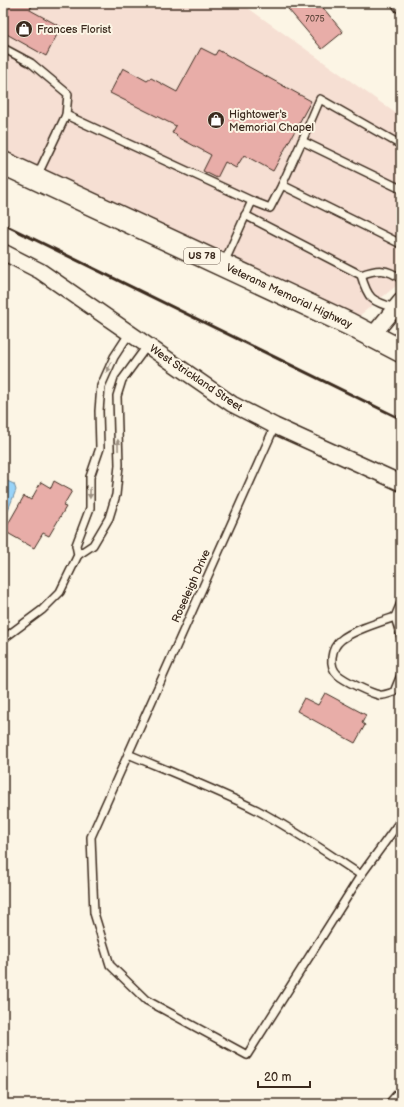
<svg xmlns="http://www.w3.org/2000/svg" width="404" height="1107" font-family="'Balsamiq Sans',sans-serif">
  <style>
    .built { fill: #f6dfd3 }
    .water { fill: #98d3f8; stroke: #738fa1 }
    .building { fill: #e8ada8; stroke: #3b2a1e }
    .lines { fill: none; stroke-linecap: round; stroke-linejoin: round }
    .service-casing { stroke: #3b2a1e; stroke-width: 10 }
    .minor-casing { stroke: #3b2a1e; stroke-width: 18 }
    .primary-casing { stroke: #3b2a1e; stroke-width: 25 }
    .service { stroke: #fcf5e5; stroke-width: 7 }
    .minor { stroke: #fcf5e5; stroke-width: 15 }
    .primary { stroke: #fcf5e5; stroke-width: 22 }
    .rail { stroke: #3b2a1e; stroke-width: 3 }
    .oneway { fill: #9c9082 }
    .labels { text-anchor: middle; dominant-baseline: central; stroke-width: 4; stroke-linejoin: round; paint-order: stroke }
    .number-label { font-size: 9px; fill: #664b40 }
    .shield { fill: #fcf5e5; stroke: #75675a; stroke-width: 1 }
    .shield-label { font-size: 10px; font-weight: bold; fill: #3b2a1e }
    .poi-label { font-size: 11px; fill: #3b2a1e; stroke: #fcf5e5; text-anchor: start }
    .street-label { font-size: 11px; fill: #3b2a1e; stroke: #fcf5e5 }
  </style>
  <rect width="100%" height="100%" fill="#fcf5e5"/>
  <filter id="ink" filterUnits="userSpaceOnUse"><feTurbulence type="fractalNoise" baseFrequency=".025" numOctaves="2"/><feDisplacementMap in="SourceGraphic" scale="8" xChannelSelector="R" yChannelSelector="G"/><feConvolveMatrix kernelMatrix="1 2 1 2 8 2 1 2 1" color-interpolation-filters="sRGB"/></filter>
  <g filter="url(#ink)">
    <path class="built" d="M3,3H241L401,117V282L349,324L3,163Z"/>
    <path class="water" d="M3,481H7L14,484L16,490L6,515L3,516Z"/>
    <g class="building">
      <path d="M8,3H33L30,10L61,27L46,56L3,32V12Z"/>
      <path d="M283,3H319L343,32L322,49Z"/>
      <path d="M201,48L215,55L218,50L311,101L273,171L244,155L236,168L225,162L217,178L203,171L211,155L176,136L177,135L172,133L176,126L110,93L123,68L147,81L151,78L177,92Z"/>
      <path d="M54,481L72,491L63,506L66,507L49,536L43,533L34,548L4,531L24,496L31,500L41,482L51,488Z"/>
      <path d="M325,693L366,715L362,723L365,725L355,743L297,711L304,698L318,705Z"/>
    </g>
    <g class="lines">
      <g class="service-casing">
        <g id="service">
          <path d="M3,48L31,63L68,94L66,115"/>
          <path d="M302,141L320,99L401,145"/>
          <path d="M37,176L66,115L252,201"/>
          <path d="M282,185L302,141L401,189"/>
          <path d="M245,215L361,275C368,299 371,301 395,308"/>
          <path d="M224,263L252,201L270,208L282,185L401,244"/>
          <path d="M361,275C377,269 387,268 401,279"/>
          <path d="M275,426L91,837L94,913L110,965L146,1000L247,1055L361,875L401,820"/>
          <path d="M78,555L76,545L90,508V477L100,448L99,411L101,386L114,357L129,334"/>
          <path d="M401,603L395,617L401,637"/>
          <path d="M395,617C380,622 353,630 341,640C331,648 328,666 338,675C345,681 370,693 379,695C384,696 390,693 394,692L401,675"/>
          <path d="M3,639L42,610L60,592L78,555L93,545L109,518L116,495L119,465L117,396L122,380L147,346"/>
          <path d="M128,754C171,772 215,789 257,810C293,829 327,853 361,875"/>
        </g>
      </g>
      <g class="minor-casing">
        <g id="minor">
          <path d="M400,3L401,5"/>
          <path d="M3,252L40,271L232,404L275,426L401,483"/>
          <path d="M372,336L401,301"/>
          <path d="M394,1104L401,1096"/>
        </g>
      </g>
      <g class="primary-casing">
        <path id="primary" d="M3,163L349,324L401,351"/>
      </g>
      <use href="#service" class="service"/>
      <use href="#minor" class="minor"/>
      <use href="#primary" class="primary"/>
      <path class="rail" d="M3,224L401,419"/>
    </g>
    <defs><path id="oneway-solid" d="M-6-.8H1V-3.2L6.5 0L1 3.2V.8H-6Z"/></defs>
    <g class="oneway">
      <use href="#oneway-solid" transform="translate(109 367) rotate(114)"/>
      <use href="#oneway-solid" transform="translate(118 445) rotate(-91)"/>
      <use href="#oneway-solid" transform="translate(90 493) rotate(91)"/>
    </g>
  </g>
  <defs>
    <g id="shop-disc" transform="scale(0.9)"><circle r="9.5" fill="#3b2a1e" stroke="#fcf5e5"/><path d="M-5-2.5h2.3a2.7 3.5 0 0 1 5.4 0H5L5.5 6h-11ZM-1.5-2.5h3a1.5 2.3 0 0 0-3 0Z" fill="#fff"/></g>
  </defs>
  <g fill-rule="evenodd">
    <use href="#shop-disc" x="24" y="29"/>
    <use href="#shop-disc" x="216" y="120"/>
  </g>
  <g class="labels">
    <g class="number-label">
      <text x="315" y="19">7075</text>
    </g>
    <rect class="shield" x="184" y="248" width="36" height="16" rx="3"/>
    <g class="shield-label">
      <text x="202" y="256">US 78</text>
    </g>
    <g class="poi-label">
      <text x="37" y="29">Frances Florist</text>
      <text x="229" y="114">Hightower's<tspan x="229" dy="13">Memorial Chapel</tspan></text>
    </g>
    <g class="street-label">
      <text transform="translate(289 296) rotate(25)">Veterans Memorial Highway</text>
      <text transform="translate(196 378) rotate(34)">West Strickland Street</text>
      <text transform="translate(191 586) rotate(-66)">Roseleigh Drive</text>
    </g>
  </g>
  <rect width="404" height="1107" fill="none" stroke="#fcf5e5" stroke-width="16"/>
  <rect x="8" y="8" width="388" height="1091" fill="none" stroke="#3b2a1e" stroke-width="1.5" filter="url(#ink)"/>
  <path d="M258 1081v6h52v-6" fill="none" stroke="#3b2a1e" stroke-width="2"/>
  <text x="264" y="1081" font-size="12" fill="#3b2a1e" stroke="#fcf5e5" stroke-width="3" paint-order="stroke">20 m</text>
</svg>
